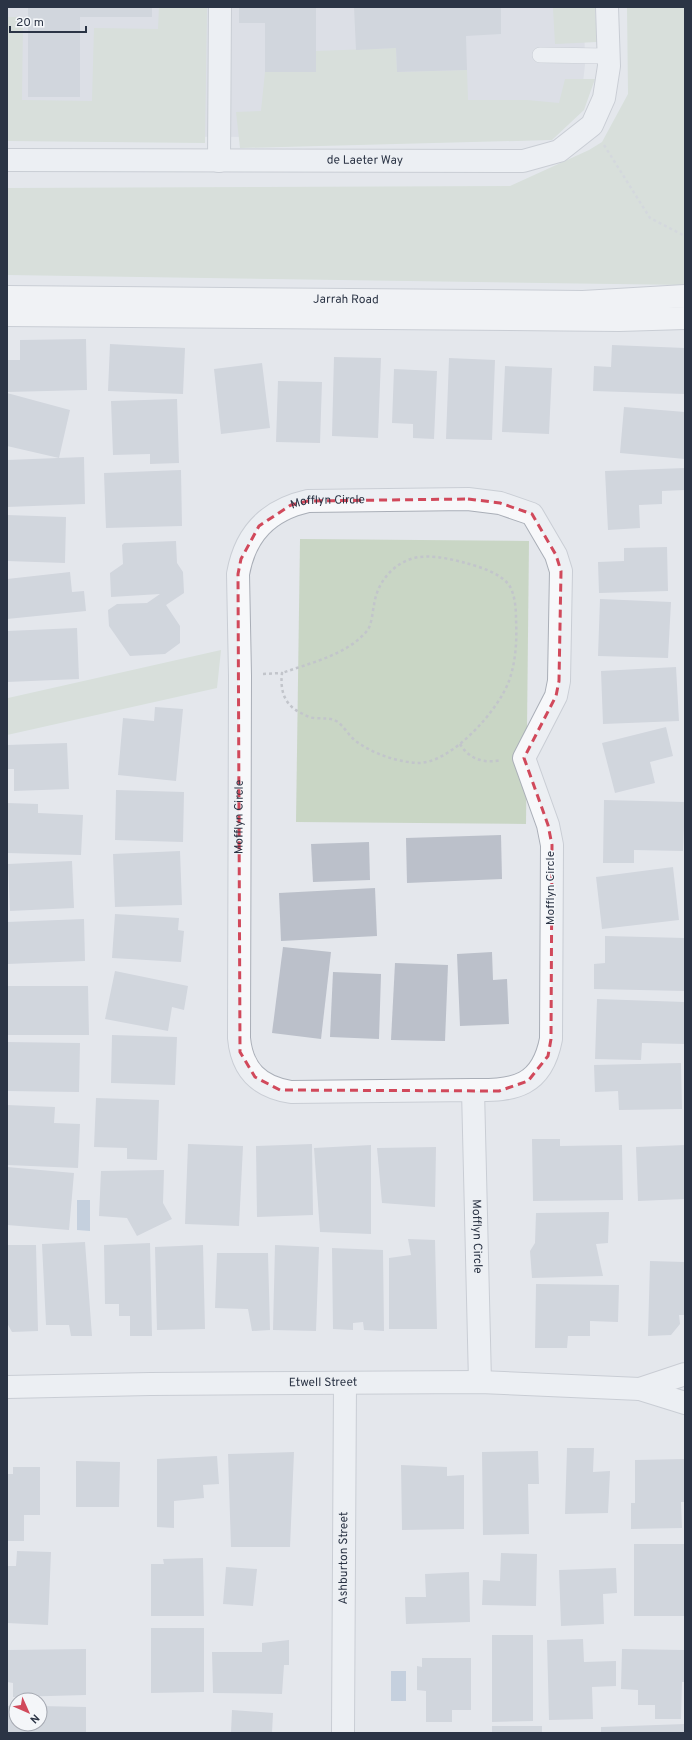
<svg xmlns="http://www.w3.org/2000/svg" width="692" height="1740" font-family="Overpass,sans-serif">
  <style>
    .built { fill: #d2d6de }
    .green { fill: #c9d6c5 }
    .water { fill: #9fb4cc }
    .building { fill: #bbc0ca }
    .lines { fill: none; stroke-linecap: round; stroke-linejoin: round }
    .lane-casing { stroke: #a9aeb7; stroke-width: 16 }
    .street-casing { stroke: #a9aeb7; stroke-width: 24 }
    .secondary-casing { stroke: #a9aeb7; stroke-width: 24 }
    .path { stroke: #c2c5cb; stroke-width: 2.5; stroke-dasharray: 3 3; stroke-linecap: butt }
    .lane { stroke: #f7f8fa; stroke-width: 15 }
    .street { stroke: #f7f8fa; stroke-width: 22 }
    .secondary { stroke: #fff; stroke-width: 22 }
    .marked { fill: none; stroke: #d1495b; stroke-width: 3; stroke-dasharray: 8 5; stroke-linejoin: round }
    .labels { text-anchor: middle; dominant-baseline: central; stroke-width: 3; stroke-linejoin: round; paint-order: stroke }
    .street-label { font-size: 12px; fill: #2b3445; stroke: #f4f6f9 }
  </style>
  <rect width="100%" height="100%" fill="#e4e7ec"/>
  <path class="built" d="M7,7H584L585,65L582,91L520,138L7,136Z"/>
  <g class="green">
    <path d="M159,7H207L205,143L7,141V17H23L22,100L92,101L94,28L158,29Z"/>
    <path d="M595,7L597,42L555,44L553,8Z"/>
    <path d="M627,7H685V285L7,275V188L510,186L589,150L602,142L628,94Z"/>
    <path d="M396,48L397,72L467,70L468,100H527L559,103L565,79H595L584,110L552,140L240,148L236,112L261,111L265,72H316V51Z"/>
    <path d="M300,539L529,541L526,824L296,822Z"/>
    <path d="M221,650L217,688L7,735L8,698Z"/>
  </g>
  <g class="water">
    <path d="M77,1200H90V1231L77,1230Z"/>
    <rect x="391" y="1671" width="15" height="30"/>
  </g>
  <g class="building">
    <path d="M28,7H152V17H80V97H28Z"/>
    <path d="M239,7H316V72H265V23H239Z"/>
    <path d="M354,7H501V34L466,36L467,70L397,72L396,48L356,50Z"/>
    <path d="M86,339L87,390L7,392V360H20V340Z"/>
    <path d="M110,344L185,348L183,394L108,391Z"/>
    <path d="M612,345L685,348V394L593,391L594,366L611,367Z"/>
    <path d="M334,357L381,358L378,438L332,436Z"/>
    <path d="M449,358L495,360L492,440L446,439Z"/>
    <path d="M262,363L270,428L221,434L214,369Z"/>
    <path d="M505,366L552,368L549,434L502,432Z"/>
    <path d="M394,369L437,371L434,439L413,438V424L392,423Z"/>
    <path d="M278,381L322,382L320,443L276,442Z"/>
    <path d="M7,393L70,410L59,458L7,446Z"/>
    <path d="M177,399L179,463L150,464V454L113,455L111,401Z"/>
    <path d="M624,407L685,412V459L620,453Z"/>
    <path d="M84,457L85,504L7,507V460Z"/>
    <path d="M685,468V490L662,491V504L639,505L640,528L608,530L605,471Z"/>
    <path d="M181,470L182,526L106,528L104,473Z"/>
    <path d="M7,515L66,517L65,563L7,561Z"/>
    <path d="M176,541L177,563L183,572L184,593L166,605L180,626V643L165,654L130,656L109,626L108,610L117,604L147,603L160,594L111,597L110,573L123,564L122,545L124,543Z"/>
    <path d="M667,547L668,591L599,593L598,562L624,561V548Z"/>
    <path d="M70,572L72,592L84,591L86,611L7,619V579Z"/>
    <path d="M600,599L671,602L668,658L598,656Z"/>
    <path d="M77,628L79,679L7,682V631Z"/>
    <path d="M676,667L679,721L603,724L601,671Z"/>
    <path d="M155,707L183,709L176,781L118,775L123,718L154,721Z"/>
    <path d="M666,727L673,756L650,762L655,783L615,793L602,743Z"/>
    <path d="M67,743L69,789L14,791V769H7V745Z"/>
    <path d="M116,790L184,792L183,842L115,840Z"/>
    <path d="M604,800L685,802L683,851L634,850V863H603Z"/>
    <path d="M7,803L38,804V813L83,815L81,855L7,853Z"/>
    <path d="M501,835L502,879L407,883L406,838Z"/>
    <path d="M369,842L370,880L313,882L311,844Z"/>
    <path d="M180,851L182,905L115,907L113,854Z"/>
    <path d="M72,861L74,908L10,911L8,864Z"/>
    <path d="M673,867L679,920L602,929L596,877Z"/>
    <path d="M375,888L377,936L281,941L279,893Z"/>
    <path d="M115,914L179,918L178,930L184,931L181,962L112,958Z"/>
    <path d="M84,919L85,961L7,964V922Z"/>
    <path d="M605,936L685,938V991L594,989V964L605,963Z"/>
    <path d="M283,947L331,952L321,1039L272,1033Z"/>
    <path d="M492,952L493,980L507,979L509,1024L460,1026L457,954Z"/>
    <path d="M395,963L448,965L445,1041L391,1040Z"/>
    <path d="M115,971L188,986L184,1010L172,1007L168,1031L105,1019Z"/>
    <path d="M333,972L381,974L379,1039L330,1037Z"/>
    <path d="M7,986H88L89,1035H7Z"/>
    <path d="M597,999L685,1002V1044L642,1043L641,1060L595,1059Z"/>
    <path d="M112,1035L177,1037L175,1085L111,1083Z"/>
    <path d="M7,1042L80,1043L79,1092L7,1091Z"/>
    <path d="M681,1063L682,1109L619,1110L618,1091L595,1092L594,1065Z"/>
    <path d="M96,1098L159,1100L157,1160L127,1159V1148L94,1147Z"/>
    <path d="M7,1105L55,1107L54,1123L80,1124L78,1168L7,1165Z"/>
    <path d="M532,1139H560V1146L622,1145L623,1200L533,1201Z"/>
    <path d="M188,1144L243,1146L239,1226L185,1224Z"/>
    <path d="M312,1144L313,1215L257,1217L256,1146Z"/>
    <path d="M371,1145V1234L320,1232L314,1148Z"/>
    <path d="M685,1145V1199L638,1201L636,1147Z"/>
    <path d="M436,1147L435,1207L382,1203L377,1148Z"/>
    <path d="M7,1167L74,1173L69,1230L7,1225Z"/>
    <path d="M164,1170L163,1203L172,1219L137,1236L127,1218L99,1216L101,1171Z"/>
    <path d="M609,1212L608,1243L596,1244L603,1276L532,1278L530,1251L535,1243L536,1213Z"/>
    <path d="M408,1239L435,1240L437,1329H389V1258L411,1255Z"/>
    <path d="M85,1242L92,1336H71L69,1325H46L42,1244Z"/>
    <path d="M150,1243L152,1336H130V1316H119V1304H105L104,1245Z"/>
    <path d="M7,1245H36L38,1331L12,1332L7,1323Z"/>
    <path d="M203,1245L205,1329L157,1330L155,1247Z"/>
    <path d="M275,1245L319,1247L316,1331L273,1330Z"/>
    <path d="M332,1248L383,1250L384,1331L364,1330L363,1322L353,1323V1330L333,1329Z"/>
    <path d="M217,1253H268L270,1330L252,1331L248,1309L215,1308Z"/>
    <path d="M650,1261L685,1262V1315H679L680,1324L671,1335L648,1336Z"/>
    <path d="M536,1284L619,1285L618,1322L590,1321V1336H568L567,1348H535Z"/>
    <path d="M567,1448H594L593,1472L610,1471L608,1513L565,1514Z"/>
    <path d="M538,1451L539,1484H528L529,1534L483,1535L482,1452Z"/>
    <path d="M294,1452L290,1547H231L228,1454Z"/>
    <path d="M217,1456L219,1484L203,1485L204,1498L174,1501V1528L157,1527V1459Z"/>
    <path d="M685,1459V1502H681L682,1528L631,1529V1503H635V1460Z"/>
    <path d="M76,1461L120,1462L119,1507H76Z"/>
    <path d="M401,1465L447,1467V1476L464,1475V1529L402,1530Z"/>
    <path d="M13,1467H40V1515H24V1541H7V1474H13Z"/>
    <rect x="634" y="1544" width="51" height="72"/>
    <path d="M17,1551L51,1552L48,1625L7,1623V1566H16Z"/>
    <path d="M501,1553L537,1554L536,1606L482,1605L483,1580L500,1581Z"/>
    <path d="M203,1558L204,1616H151V1564H164L163,1559Z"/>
    <path d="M226,1567L257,1569L253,1606L223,1604Z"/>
    <path d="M616,1568L617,1593L603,1594L604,1624L561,1626L559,1570Z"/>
    <path d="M469,1572L470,1622L406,1624L405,1597H426L425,1574Z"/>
    <path d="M151,1628H204V1692L151,1693Z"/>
    <path d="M492,1635H533V1721L492,1722Z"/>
    <path d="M583,1639L584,1662L616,1661V1686L592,1687L593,1719L549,1720L547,1640Z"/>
    <path d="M289,1640V1665H284L282,1694L213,1693L212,1652H262V1643Z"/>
    <path d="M86,1649V1695L13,1697V1683L7,1682V1650Z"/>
    <path d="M622,1649L685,1650V1682H682L681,1719H655V1705H638V1690L621,1689Z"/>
    <path d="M422,1658H471V1710H452V1722H426V1691L417,1690V1666L422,1667Z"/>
    <path d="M7,1706H16V1724H40V1706L86,1707V1733H7Z"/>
    <path d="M232,1710L273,1713L272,1733H231Z"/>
    <path d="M685,1724V1733H601V1727Z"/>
    <rect x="492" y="1726" width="50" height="7"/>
  </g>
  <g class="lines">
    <g class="lane-casing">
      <path id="lane" d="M540,55L608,56"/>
    </g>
    <g class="street-casing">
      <g id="street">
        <path id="s1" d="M7,160L523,161L559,151L592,125L604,98L609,66L607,7"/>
        <path d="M219,161L220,7"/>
        <path id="s2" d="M473,1090L291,1092C259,1087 242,1070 239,1038L240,676L238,574C245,534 268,510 308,501L468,499L500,503L532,514L556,555L561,571L559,681L556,696L524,758L548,825L552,845L551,1039C542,1086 515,1091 473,1090L480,1382"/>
        <path id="s3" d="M7,1387L150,1384L480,1382L640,1389L685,1403"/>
        <path d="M640,1389L685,1374"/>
        <path id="s4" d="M343,1733L345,1383"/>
      </g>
    </g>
    <g class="secondary-casing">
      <g id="secondary">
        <path id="s5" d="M7,297L583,302L685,296"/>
        <path d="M7,315L619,320L685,318"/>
      </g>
    </g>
    <g class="path">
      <path d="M604,145L650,218L685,236"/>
      <path d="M263,674L282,673C280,690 284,705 301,713C305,715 310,718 314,718C323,719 330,717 338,722C345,728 350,737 357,742C374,754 395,761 416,763C450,765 498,711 509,681C516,661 517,640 516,619C516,609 515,594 509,585C500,573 480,567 466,563C450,559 431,554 414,558C392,564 377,583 374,605C372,614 372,626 366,632C346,655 310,663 282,673"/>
      <path d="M460,744C469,759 484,764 501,760"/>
    </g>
    <use href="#lane" class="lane"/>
    <use href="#street" class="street"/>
    <use href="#secondary" class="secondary"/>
  </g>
  <path d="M0 0H692V1740H0ZM468,499L500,503L532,514L556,555L561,571L559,681L556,696L524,758L548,825L552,845L551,1039L548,1056L528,1081L499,1091L280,1090L255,1077L240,1052L238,574L241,559L259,526L291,505L308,501Z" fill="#e4e7ec" fill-opacity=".55" fill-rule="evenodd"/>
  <path class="marked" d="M468,499L500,503L532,514L556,555L561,571L559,681L556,696L524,758L548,825L552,845L551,1039L548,1056L528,1081L499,1091L280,1090L255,1077L240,1052L238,574L241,559L259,526L291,505L308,501Z"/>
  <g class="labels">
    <g class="street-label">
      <text stroke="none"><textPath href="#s1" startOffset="358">de Laeter Way</textPath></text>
      <text stroke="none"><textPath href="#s5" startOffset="339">Jarrah Road</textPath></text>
      <text stroke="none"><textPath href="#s2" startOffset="856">Mofflyn Circle</textPath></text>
      <text stroke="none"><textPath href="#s2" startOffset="485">Mofflyn Circle</textPath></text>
      <text transform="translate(551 888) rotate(-90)">Mofflyn Circle</text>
      <text stroke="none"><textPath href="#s2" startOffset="1859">Mofflyn Circle</textPath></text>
      <text stroke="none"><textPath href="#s3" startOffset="316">Etwell Street</textPath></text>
      <text stroke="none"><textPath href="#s4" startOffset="175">Ashburton Street</textPath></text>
    </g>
  </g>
  <rect width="692" height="1740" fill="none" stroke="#2b3445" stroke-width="16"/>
  <g transform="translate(28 1712) rotate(135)"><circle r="19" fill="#f4f6f9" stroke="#a4a8b1"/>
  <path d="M0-3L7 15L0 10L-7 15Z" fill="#d1495b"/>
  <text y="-6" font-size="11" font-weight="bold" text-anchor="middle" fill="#2b3445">N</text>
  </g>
  <path d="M10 26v6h76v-6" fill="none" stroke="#2b3445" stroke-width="2"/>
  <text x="16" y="26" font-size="12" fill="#2b3445" stroke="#f4f6f9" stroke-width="3" paint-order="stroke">20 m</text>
</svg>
